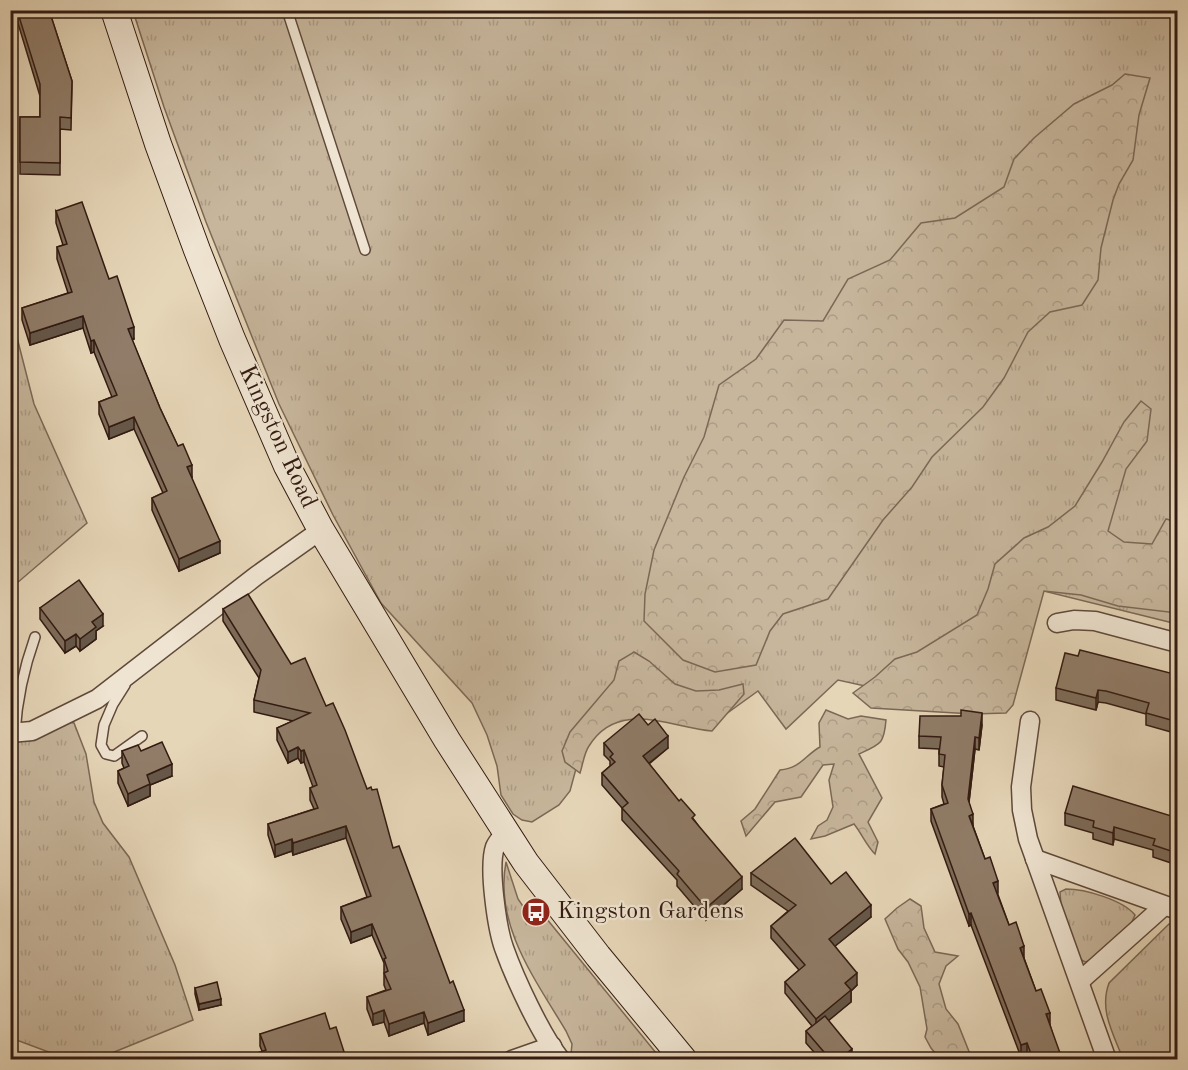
<svg xmlns="http://www.w3.org/2000/svg" width="1188" height="1070" font-family="'Old Standard TT',serif">
  <style>
    .grass { fill: url(#grass-tufts); stroke: #7c6856; stroke-width: 1.5 }
    .forest { fill: url(#forest-crowns); stroke: #7c6856; stroke-width: 1.5 }
    .lines { fill: none; stroke-linecap: round; stroke-linejoin: round }
    .lane-casing { stroke: #5f493b; stroke-width: 12 }
    .street-casing { stroke: #5f493b; stroke-width: 21 }
    .secondary-casing { stroke: #321a11; stroke-width: 28 }
    .lane { stroke: #efe4d1; stroke-width: 9 }
    .street { stroke: #efe4d1; stroke-width: 18 }
    .secondary { stroke: #efe4d1; stroke-width: 26 }
    .wall { fill: #7c6b59; stroke: #321a11; stroke-width: 1.5 }
    .shaded-wall { fill: #655749; stroke: #321a11; stroke-width: 1.5 }
    .building { fill: #907c68; stroke: #321a11; stroke-width: 1.5 }
    .labels { text-anchor: middle; dominant-baseline: central; stroke-width: 4.5; stroke-linejoin: round; paint-order: stroke }
    .street-label { font-size: 24px; fill: #321a11; stroke: #efe4d1 }
    .poi-label { font-size: 24px; fill: #321a11; stroke: #efe4d1; text-anchor: start }
  </style>
  <defs>
    <pattern id="grass-tufts" width="24" height="20" patternUnits="userSpaceOnUse" patternTransform="scale(1.5)"><rect width="24" height="20" fill="#c7b69c"/><path d="M3 7l-1-3M5 7V3M7 7l1-3M15 17l-1-3M17 17v-4M19 17l1-3" fill="none" stroke="#ab9c85"/></pattern>
    <pattern id="forest-crowns" width="20" height="18" patternUnits="userSpaceOnUse" patternTransform="scale(1.5)"><rect width="20" height="18" fill="#c7b69c"/><path d="M2 6a3 3 0 1 1 6 0M12 15a3 3 0 1 1 6 0" fill="none" stroke="#ab9c85"/></pattern>
  </defs>
  <rect width="100%" height="100%" fill="#e6d6b8"/>
  <filter id="stains"><feTurbulence type="fractalNoise" baseFrequency=".00333" numOctaves="4"/><feColorMatrix values="0 0 0 0 .2 0 0 0 0 .09 0 0 0 0 .02 0 0 0 .5 -.17"/></filter>
  <radialGradient id="worn" r=".72"><stop offset=".6" stop-color="#630" stop-opacity="0"/><stop offset="1" stop-color="#630" stop-opacity=".3"/></radialGradient>
  <g class="grass">
    <path d="M133,11H1177V624L1044,591L874,688L838,680L786,729L758,691L708,727L628,712L590,734L577,765L570,791L559,805L532,822L522,820L513,814L501,795L497,766L487,735L472,703L381,603L333,515L279,404L206,222L164,107Z"/>
    <path d="M11,314L34,404L87,523L17,583L11,654Z"/>
    <path d="M55,719L74,723L86,754L94,802L103,823L129,857L175,965L193,1020L102,1057L54,1054L11,1038L10,721L32,725Z"/>
    <path d="M506,862L518,899L535,924L546,918L661,1059H575L571,1054L572,1044L566,1031C535,979 494,925 506,862Z"/>
    <path d="M1066,889C1085,889 1123,900 1135,915L1131,924L1092,960L1085,962L1080,959L1061,905L1060,892Z"/>
    <path d="M1169,924H1177V1059H1123C1113,1033 1099,1010 1109,983Z"/>
  </g>
  <g class="forest">
    <path d="M1125,74L1150,78L1139,115L1133,160L1119,184L1113,200L1101,248L1098,280L1082,305L1050,312L1028,332L1004,378L983,407L932,457L912,487L883,520L828,599L783,614L770,631L756,665L715,672L683,660L644,621L645,594L654,550L684,477L704,437L719,385L756,359L784,320L823,321L848,279L890,260L921,223L955,218L1004,187L1014,159L1034,138L1074,104L1112,85Z"/>
    <path d="M1141,401L1151,409L1147,441L1126,469L1108,531L1124,542L1152,544L1166,519L1177,522V613L1118,606L1081,595L1044,591L1013,705L1006,713L973,714L871,708L853,693L875,677L895,659L917,652L977,615L988,589L995,564L1024,538L1048,527L1075,506L1102,462L1124,422Z"/>
    <path d="M634,652L649,661L675,684L696,691L719,690L743,684L744,694L712,731C670,727 618,699 589,746C584,753 583,764 580,773L565,762L562,751L570,732L614,680L619,661Z"/>
    <path d="M826,710L848,719L861,716L886,720C884,744 881,744 859,754L882,798L868,822L878,842L875,854C866,845 862,834 854,824L825,836L811,839L818,826L827,820L833,807L829,780L834,764L823,765L801,797L775,802L746,836L741,821L755,809L780,770C801,768 804,756 820,747L819,723Z"/>
    <path d="M910,899L921,906L924,928L935,952L958,956L946,966L939,984L946,1009L958,1024L972,1059H940L931,1048L925,1037L927,1029L920,987L908,962L898,949L885,919L897,908Z"/>
  </g>
  <g class="lines">
    <g class="lane-casing">
      <g id="lane">
        <path d="M287,10L365,250"/>
        <path d="M125,680V685L113,704L104,725L101,745L106,754L114,756L142,736"/>
        <path d="M15,733C17,699 24,668 35,637"/>
      </g>
    </g>
    <g class="street-casing">
      <g id="street">
        <path d="M1057,623L1074,620L1095,621L1178,643"/>
        <path d="M1030,721L1021,787L1022,810L1028,839L1107,1060"/>
        <path d="M10,733L32,731L97,699L256,576L321,530"/>
        <path d="M505,832C502,837 497,842 495,847C488,867 497,928 504,948C515,979 541,1035 561,1060"/>
        <path d="M1035,859L1178,910"/>
        <path d="M1080,981L1164,906"/>
        <path d="M512,1060L552,1046"/>
      </g>
    </g>
    <g class="secondary-casing">
      <path id="secondary" d="M114,10L158,144L197,250L232,339L287,466L321,530L447,740L526,863L598,956L684,1060"/>
    </g>
    <use href="#lane" class="lane"/>
    <use href="#street" class="street"/>
    <use href="#secondary" class="secondary"/>
  </g>
  <g class="wall">
    <path d="M14,10H49L72,81L71,130L60,129V175L20,174V117H40V96Z"/>
    <path d="M56,211L109,279L134,339L132,340L160,408L192,477H191L220,553L179,571L152,510V498L163,493L134,429L109,439L99,414V402L112,397L94,352L91,353L83,328L30,345L22,320V308L68,293L57,259V247L63,245L56,223Z"/>
    <path d="M40,608L103,626L96,631V639L80,651L76,646L65,653L40,619Z"/>
    <path d="M223,609L291,664L326,706L367,789L393,848L464,1021L428,1035L424,1023L389,1036L384,1022L373,1025L367,1009V997L386,990L384,985V963L372,935L351,943L341,919V907L367,897L346,838L293,855L292,851L275,857L268,835V824L314,809L310,800V788L313,787L304,762L301,763L298,758L288,763L277,740V728L293,721L254,712V700L259,678L223,621Z"/>
    <path d="M1078,656L1178,675V734L1146,725V714L1106,703L1098,702L1096,710L1056,700V688Z"/>
    <path d="M961,716L982,725L979,750L975,749L969,802L973,826L1009,925L1024,958L1036,991L1050,1025L1060,1059H1028L1027,1055L1021,1057L971,925L969,926L931,821V809L944,804L942,797V785L944,767L939,766V749L919,748V736Z"/>
    <path d="M648,725L668,748L649,764L695,821L742,889L706,920L677,886V880L622,820V808L602,785V773L610,766V761L604,755V743Z"/>
    <path d="M122,751H141L172,776L150,785V796L128,806L118,783V771L124,768L122,763Z"/>
    <path d="M1065,813L1178,818V857H1176L1174,864L1153,857V850L1114,839L1113,845L1093,839V833L1065,825Z"/>
    <path d="M751,873L831,884L871,917L835,946L857,985L851,991V1002L828,1020L852,1059H820L806,1043V1031L812,1026L785,993V982L799,970L771,938V926L788,911L751,885Z"/>
    <path d="M195,988L221,1005L199,1010L195,994Z"/>
    <path d="M330,1029L346,1059L262,1051L260,1046V1034Z"/>
  </g>
  <g class="shaded-wall">
    <path d="M83,316V328L30,345V333Z"/>
    <path d="M134,327V339L128,341V329Z"/>
    <path d="M94,340V352L91,353V341Z"/>
    <path d="M134,417V429L109,439V427Z"/>
    <path d="M192,465V477L187,479V467Z"/>
    <path d="M220,541V553L179,571V559Z"/>
    <path d="M103,614V626L96,631V639L80,651V639L92,622Z"/>
    <path d="M76,634V646L65,653V641Z"/>
    <path d="M1098,690V702L1096,710V698Z"/>
    <path d="M982,713V725L979,750V738Z"/>
    <path d="M668,736V748L643,768V756Z"/>
    <path d="M975,737V749L968,811V799Z"/>
    <path d="M298,747V758L288,763V752Z"/>
    <path d="M304,750V762L301,763V751Z"/>
    <path d="M172,764V776L150,785V796L128,806V794L147,775Z"/>
    <path d="M973,814V826L969,816Z"/>
    <path d="M346,826V838L293,855V843Z"/>
    <path d="M1114,827V839L1113,845V833Z"/>
    <path d="M292,839V851L275,857V845Z"/>
    <path d="M1176,845V857L1174,864V852Z"/>
    <path d="M742,877V889L706,920V908Z"/>
    <path d="M998,881V893L993,895V883Z"/>
    <path d="M871,905V917L829,951V939Z"/>
    <path d="M971,913V925L969,926V914Z"/>
    <path d="M372,924V935L351,943V932Z"/>
    <path d="M1024,946V958L1020,948Z"/>
    <path d="M857,973V985L851,991V1002L816,1031V1019L845,983Z"/>
    <path d="M221,999V1005L199,1010V1004Z"/>
    <path d="M384,1010V1022L373,1025V1014Z"/>
    <path d="M464,1010V1021L428,1035V1023Z"/>
    <path d="M424,1012V1023L389,1036V1024Z"/>
    <path d="M1050,1013V1025L1046,1014Z"/>
    <path d="M1027,1043V1055L1021,1057V1045Z"/>
    <path d="M852,1049V1059H839Z"/>
    <path d="M1060,1053V1059H1043Z"/>
  </g>
  <g class="building">
    <path d="M17,10H49L72,81L71,118L60,117V163L20,162V117H40V84Z"/>
    <path d="M82,202L109,279L117,276L134,327L128,329L160,408L178,446L183,444L192,465L187,467L220,541L179,559L152,498L167,491L134,417L109,427L99,402L117,395L94,340L91,341L83,316L30,333L22,308L72,292L57,247L67,244L56,211Z"/>
    <path d="M79,580L103,614L92,622L96,627L80,639L76,634L65,641L40,608Z"/>
    <path d="M248,594L291,664L305,658L326,706L333,703L345,730L367,789L371,787L372,790L377,789L393,848L399,846L450,983L453,981L464,1010L428,1023L424,1012L389,1024L384,1010L373,1014L367,997L391,989L384,973L388,971L384,959L386,958L372,924L351,932L341,907L371,896L346,826L293,843L292,839L275,845L268,824L318,808L310,788L317,785L304,750L301,751L298,747L288,752L277,728L310,713L254,700L261,670L223,609Z"/>
    <path d="M1080,650L1178,675V722L1146,713L1149,703L1106,691L1098,690L1096,698L1056,688L1065,653L1078,656Z"/>
    <path d="M961,710L982,713L979,738L975,737L968,799L973,814L969,816L985,859L990,857L998,881L993,883L1009,925L1016,922L1024,946L1020,948L1036,991L1041,989L1050,1013L1046,1014L1060,1053L1043,1059H1033L1027,1043L1021,1045L971,913L969,914L931,809L948,803L942,785L945,755L939,754L941,737L919,736L920,716H961Z"/>
    <path d="M639,714L648,725L655,719L668,736L643,756L679,801L681,799L695,815L692,818L742,877L706,908L677,874L679,871L622,808L628,803L602,773L615,762L610,757L613,754L604,743Z"/>
    <path d="M162,742L172,764L147,775L150,784L128,794L118,771L129,766L122,751L138,745L141,751Z"/>
    <path d="M1073,786L1178,818V845H1176L1174,852L1153,845L1155,839L1114,827L1113,833L1093,827L1094,821L1065,813Z"/>
    <path d="M795,838L831,884L846,872L871,905L829,939L857,973L845,983L851,990L816,1019L785,982L805,965L771,926L796,905L751,873Z"/>
    <path d="M217,982L221,999L199,1004L195,988Z"/>
    <path d="M325,1013L330,1029L336,1027L346,1058L342,1059H239L266,1050L260,1034Z"/>
    <path d="M825,1016L852,1049L839,1059H830L806,1031Z"/>
    <path d="M201,1054L202,1059H180Z"/>
  </g>
  <defs>
    <g id="bus-disc" transform="scale(1.5)"><circle r="9.5" fill="#8f2418" stroke="#efe4d1"/><path d="M-5-6H5V4H4V6H2V4H-2V6H-4V4H-5ZM-3.5-4V0h7V-4ZM-3.5 1.2v1.5H-2V1.2ZM2 1.2v1.5H3.5V1.2Z" fill="#fff"/></g>
  </defs>
  <g fill-rule="evenodd">
    <use href="#bus-disc" x="536" y="912"/>
  </g>
  <g class="labels">
    <g class="street-label">
      <text transform="translate(277 437) rotate(65)">Kingston Road</text>
    </g>
    <g class="poi-label">
      <text x="557" y="912">Kingston Gardens</text>
    </g>
  </g>
  <rect width="1188" height="1070" fill="none" stroke="#e6d6b8" stroke-width="36"/>
  <rect x="12" y="12" width="1164" height="1046" fill="none" stroke="#321a11" stroke-width="3"/>
  <rect x="18" y="18" width="1152" height="1034" fill="none" stroke="#321a11" stroke-width="1.5"/>
  <rect width="100%" height="100%" filter="url(#stains)"/>
  <rect width="100%" height="100%" fill="url(#worn)"/>
</svg>
